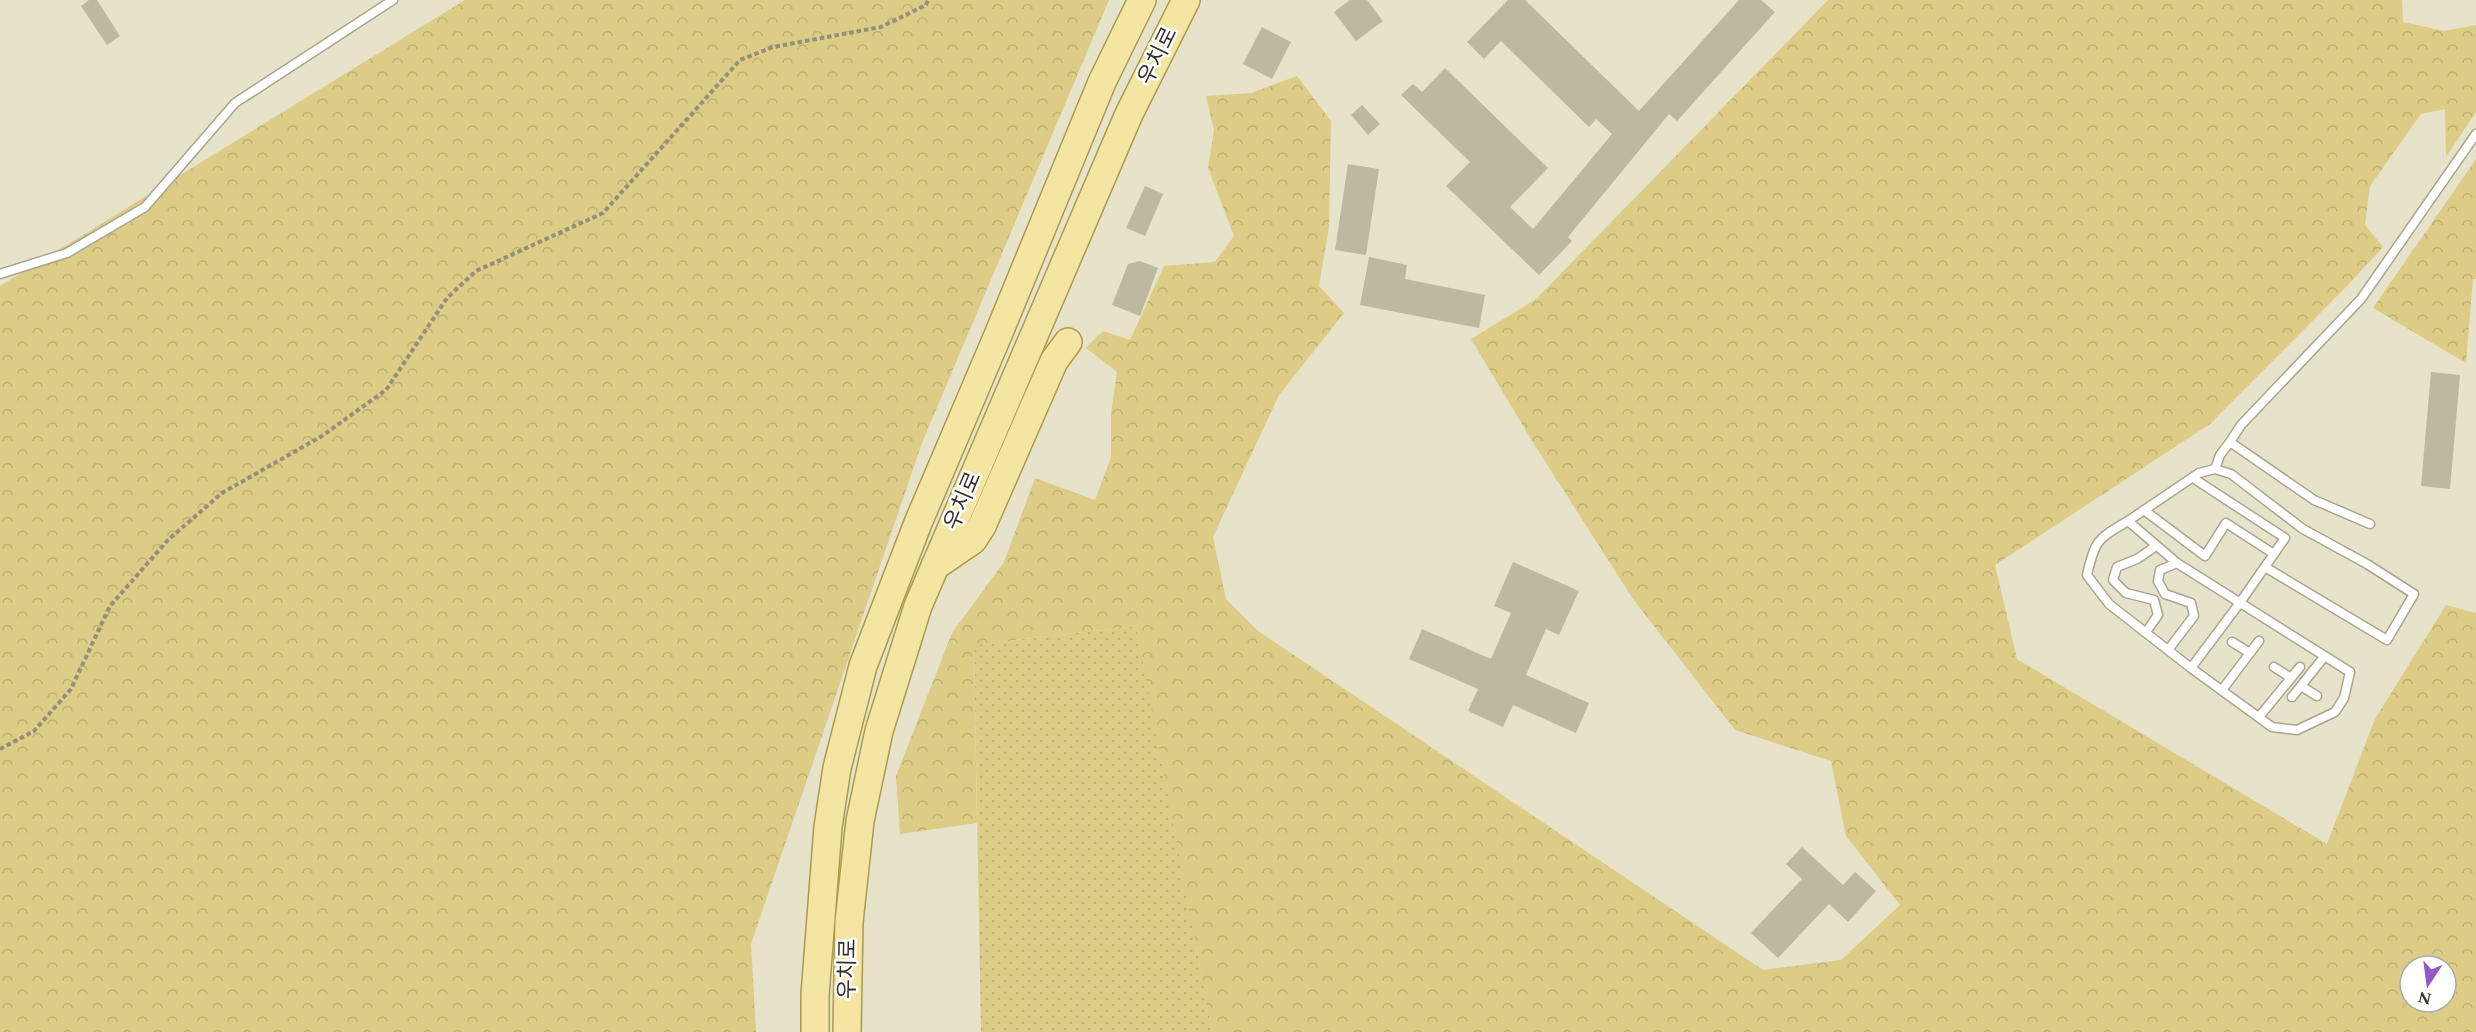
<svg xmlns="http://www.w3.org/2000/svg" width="2476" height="1032" font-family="Spectral,'Noto Sans KR',serif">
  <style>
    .grass { fill: url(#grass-dots) }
    .forest { fill: url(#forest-crowns); fill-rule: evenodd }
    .building { fill: #bdb8a0 }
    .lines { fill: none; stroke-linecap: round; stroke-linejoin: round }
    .lane-casing { stroke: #aaa58e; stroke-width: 11 }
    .primary-casing { stroke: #ab9b4f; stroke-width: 30 }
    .path { stroke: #928f7d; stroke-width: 4; stroke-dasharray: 4.5 3; stroke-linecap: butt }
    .lane { stroke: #fff; stroke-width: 8 }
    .primary { stroke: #f4e5a2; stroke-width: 27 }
    .labels { text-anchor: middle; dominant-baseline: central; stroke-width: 5; stroke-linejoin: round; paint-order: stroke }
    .street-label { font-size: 22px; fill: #333127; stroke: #fff }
  </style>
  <defs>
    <pattern id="grass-dots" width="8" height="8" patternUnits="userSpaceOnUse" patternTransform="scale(1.5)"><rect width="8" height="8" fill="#dccc86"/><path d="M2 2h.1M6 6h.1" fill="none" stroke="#bdb074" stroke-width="1.8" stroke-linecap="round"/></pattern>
    <pattern id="forest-crowns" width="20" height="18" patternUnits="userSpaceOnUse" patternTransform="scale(1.5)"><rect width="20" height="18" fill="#dccc86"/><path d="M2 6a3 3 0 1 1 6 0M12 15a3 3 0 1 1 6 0" fill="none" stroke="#bdb074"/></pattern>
  </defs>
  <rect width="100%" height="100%" fill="#e7e2ca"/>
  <path class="grass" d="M1137,626L1212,1032H981L974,645Z"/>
  <g class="forest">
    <path d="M465,0H1109L922,443L751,944L756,1032H0V286Z"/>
    <path d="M1828,0H2402L2403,22L2444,31L2476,25V112L2446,157L2445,109L2421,114L2370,186L2365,225L2383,247L2347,286L2210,424L1995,565L2017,659L2327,844L2375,719L2446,605L2476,613V1032H1212L1136,626L974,645L977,823L900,834L896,776L952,633L1004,562L1035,478L1095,500L1111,457V413L1117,372L1086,348L1103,331L1130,340L1164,266L1215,262L1234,236L1208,168L1214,130L1206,96L1251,93L1297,76L1331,121L1329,227L1319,286L1344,313L1279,395L1213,537L1226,599L1258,631L1763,970L1841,960L1900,905L1846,836L1831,761L1735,730L1633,599L1534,444L1471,339L1536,299ZM2410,966H2446V1002H2410Z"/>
    <path d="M2476,159V279H2473L2466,363L2373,308Z"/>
  </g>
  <g class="building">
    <path d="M89,0H97L120,36L107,45L81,6Z"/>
    <path d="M1350,0H1367L1383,21L1356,41L1334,12Z"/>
    <path d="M1508,0H1525L1639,111L1739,0H1761L1775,12L1677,121L1669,114L1568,237L1572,241L1539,275L1446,186L1470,162L1401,95L1413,84L1422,92L1445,68L1548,168L1510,207L1533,229L1612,134L1596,119L1589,127L1501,41L1484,59L1467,42Z"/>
    <path d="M1262,27L1291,42L1272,79L1243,64Z"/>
    <path d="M1362,105L1380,124L1368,135L1351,115Z"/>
    <path d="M1348,164L1379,169L1366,255L1335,250Z"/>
    <path d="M1145,186L1163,194L1145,236L1126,228Z"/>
    <path d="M1369,257L1407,265L1405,279L1485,295L1479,328L1360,305Z"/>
    <path d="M1140,261L1158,268L1140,316L1112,305L1128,264Z"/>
    <path d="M2431,372L2460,375L2450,489L2421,486Z"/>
    <path d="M1513,562L1579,591L1559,635L1546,629L1526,675L1589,703L1576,733L1513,705L1503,727L1468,711L1478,689L1409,659L1422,629L1491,659L1511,613L1494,606Z"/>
    <path d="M1802,847L1843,885L1855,872L1876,891L1848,922L1829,904L1778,958L1751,933L1802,879L1786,864Z"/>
  </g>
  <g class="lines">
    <g class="lane-casing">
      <g id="lane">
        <path d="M0,274L67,253L145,207L235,103L393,0"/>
        <path d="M2215,469L2220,455L2230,442"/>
        <path d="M2144,510L2205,556L2226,523L2274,554"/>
        <path d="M2128,521L2177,563L2350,672L2344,698L2335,712L2297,730L2272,727L2191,668L2109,604L2087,575C2095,539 2098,539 2128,521Z"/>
        <path d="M2128,521L2199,473L2215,469L2231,474L2303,529L2367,564L2414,594L2387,640L2265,567"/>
        <path d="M2370,524L2314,500L2230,442L2241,425L2361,299L2476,134"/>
        <path d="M2146,632L2158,615L2154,600L2126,593L2113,580L2117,567L2137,559L2156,546"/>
        <path d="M2232,642L2250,653"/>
        <path d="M2168,650L2194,616L2191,603L2165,594L2158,581L2160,570L2177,563"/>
        <path d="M2274,667L2291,678"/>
        <path d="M2191,668L2239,604L2285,538L2193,478"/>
        <path d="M2301,686L2317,696"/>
        <path d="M2222,690L2259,641"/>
        <path d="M2292,697L2324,657"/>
        <path d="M2259,717L2300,667"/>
      </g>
    </g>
    <g class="primary-casing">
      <g id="primary">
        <path d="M935,566L973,540L982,526L1054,361L1068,342"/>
        <path d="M815,1032V995L828,827L837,768L863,666L918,523L998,335L1102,82L1142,0"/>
        <path d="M847,1032L849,922L860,821L879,731L918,606L1129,114L1186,0"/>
      </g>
    </g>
    <path class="path" d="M0,749L34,731L71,689L110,606L168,540L222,493L322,436L386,390L447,298L476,271L603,213L740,60L773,47L881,27L926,5L928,0"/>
    <use href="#lane" class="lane"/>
    <use href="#primary" class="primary"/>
  </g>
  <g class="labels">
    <g class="street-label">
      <text transform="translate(1158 56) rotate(-64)">우치로</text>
      <text transform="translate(963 501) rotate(-67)">우치로</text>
      <text transform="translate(848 969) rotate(-89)">우치로</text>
    </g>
  </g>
  <g transform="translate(2428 984) rotate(193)"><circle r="28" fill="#ffffff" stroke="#adada9" stroke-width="1.5"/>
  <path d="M0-4.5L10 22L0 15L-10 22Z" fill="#9655ca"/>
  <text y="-9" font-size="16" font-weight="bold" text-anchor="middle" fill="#333127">N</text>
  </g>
</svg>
